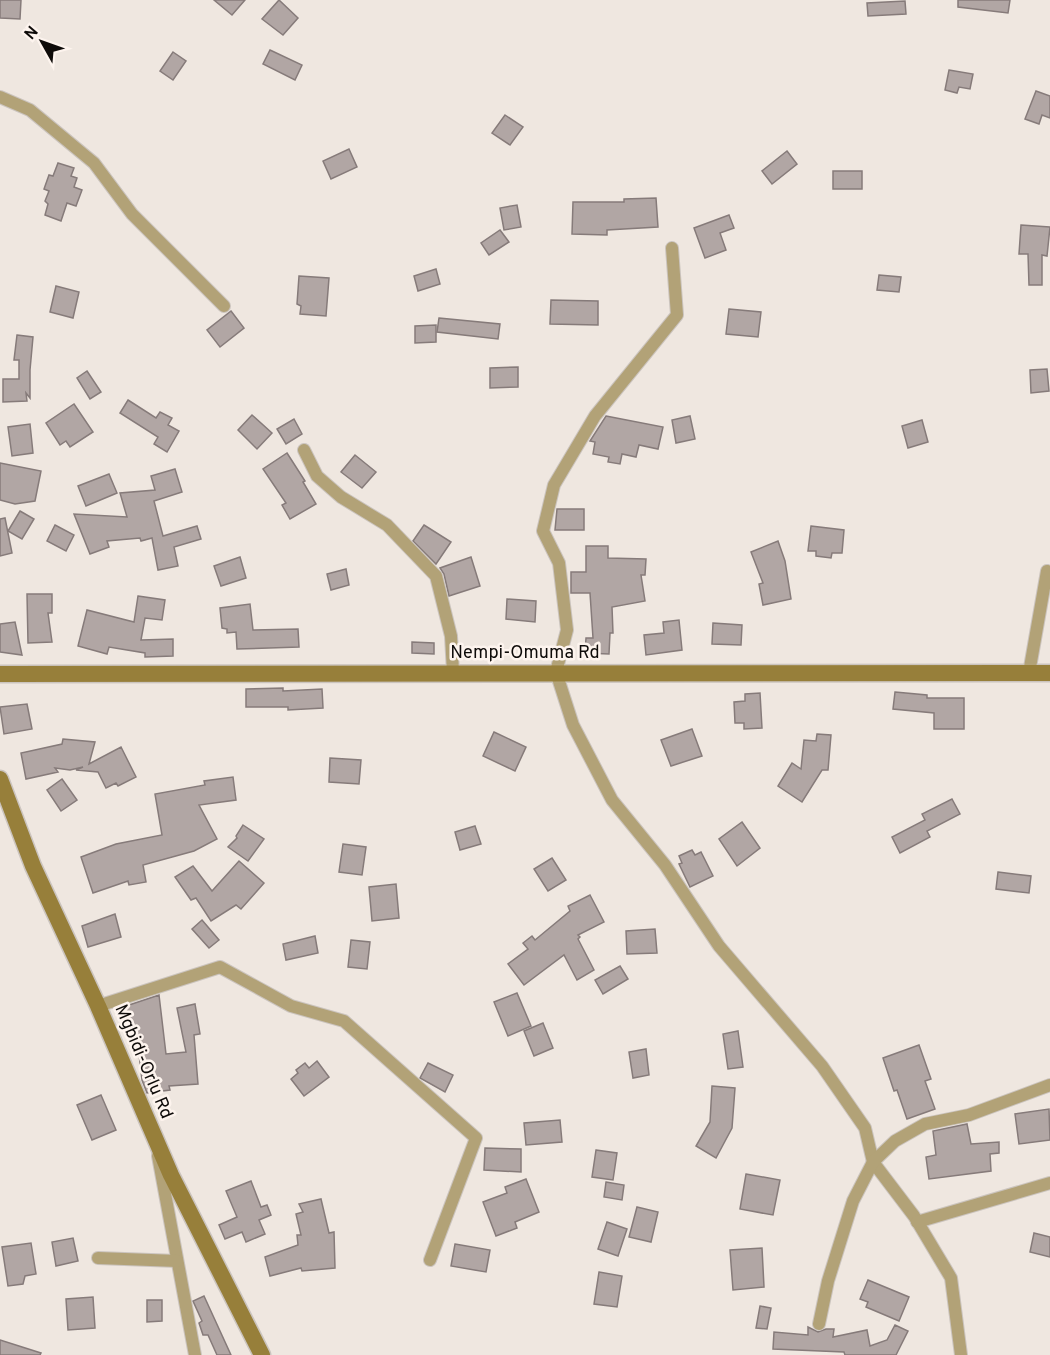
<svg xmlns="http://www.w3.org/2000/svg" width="1050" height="1355" font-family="Overpass,sans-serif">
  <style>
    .building { fill: #b1a6a4; stroke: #867b7a; stroke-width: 1.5 }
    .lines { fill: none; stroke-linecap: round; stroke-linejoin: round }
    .street-casing { stroke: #cbc4be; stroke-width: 14 }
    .secondary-casing { stroke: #cbc4be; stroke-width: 19 }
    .street { stroke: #b2a277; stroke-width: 12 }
    .secondary { stroke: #977f3a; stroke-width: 16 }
    .labels { text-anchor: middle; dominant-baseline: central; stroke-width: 5; stroke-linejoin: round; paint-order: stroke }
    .street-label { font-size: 18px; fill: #0e0b09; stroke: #fdf4ee }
  </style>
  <rect width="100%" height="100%" fill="#efe7e0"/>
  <g class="building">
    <path d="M0,0H21L20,19L0,18Z"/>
    <path d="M214,0H245L232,15Z"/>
    <path d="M279,0L298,18L283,35L262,19Z"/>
    <path d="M958,0H1010L1008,13L958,7Z"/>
    <path d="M905,1L906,14L868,16L867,3Z"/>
    <path d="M270,50L302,65L295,80L263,64Z"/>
    <path d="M173,52L186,61L173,80L160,71Z"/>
    <path d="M949,70L973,74L970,89L959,87L957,93L945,90Z"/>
    <path d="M1036,91L1050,96V118L1042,115L1039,124L1025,119Z"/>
    <path d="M505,115L523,127L510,145L492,133Z"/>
    <path d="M349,149L357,167L331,179L323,161Z"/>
    <path d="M787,151L797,164L772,184L762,171Z"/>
    <path d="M58,163L74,168L71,176L77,178L74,187L82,190L76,206L67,203L61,221L45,215L48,204L45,201L49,191L44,189L49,175L53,176Z"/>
    <rect x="833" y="171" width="29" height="18"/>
    <path d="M656,198L658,227L607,230V235L572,234L573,202H624V199Z"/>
    <path d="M517,205L521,227L504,230L500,208Z"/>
    <path d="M729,215L734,228L720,233L726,250L705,258L694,228Z"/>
    <path d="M1021,225L1050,227L1047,256L1042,255V285H1029L1028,254H1019Z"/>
    <path d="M500,230L509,242L489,255L481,243Z"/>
    <path d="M436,269L440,284L418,291L414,276Z"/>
    <path d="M879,275L901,277L899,292L877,290Z"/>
    <path d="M299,276L329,278L326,316L300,314L301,306L297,304Z"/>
    <path d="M56,286L79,292L73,318L50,312Z"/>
    <path d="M551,300L598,301V325L550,324Z"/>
    <path d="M729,309L761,312L758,337L726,334Z"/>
    <path d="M231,311L244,328L220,347L207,330Z"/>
    <path d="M439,318L500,324L498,339L437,332Z"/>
    <path d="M436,325V342L415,343V326Z"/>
    <path d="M17,335L33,337L30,370V398L26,393L27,401L3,402V379H19V360H14Z"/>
    <path d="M518,367V387L490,388V368Z"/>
    <path d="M1047,369L1049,391L1031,393L1030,370Z"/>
    <path d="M87,371L101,392L90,399L77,378Z"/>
    <path d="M128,400L156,418L160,412L172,418L168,425L179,431L167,452L154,444L158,437L120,413Z"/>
    <path d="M74,404L93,432L70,447L66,441L60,445L46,423Z"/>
    <path d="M252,415L272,433L257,449L238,430Z"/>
    <path d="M606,416L663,427L658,449L639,445L636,457L622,454L620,464L608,462L609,457L593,454L595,442L590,441Z"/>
    <path d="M690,416L695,439L676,443L672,420Z"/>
    <path d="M294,419L302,434L286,444L277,429Z"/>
    <path d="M922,420L928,442L908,448L902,426Z"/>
    <path d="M30,424L33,453L12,456L8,427Z"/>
    <path d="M287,453L305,481L303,482L316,504L290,519L282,505L286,503L263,469Z"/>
    <path d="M355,455L376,472L362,488L341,472Z"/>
    <path d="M0,463L41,471L35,501L15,504L0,500Z"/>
    <path d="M175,469L182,492L154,501L163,536L197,526L201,539L174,547L178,566L158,570L152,538L141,541L140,538L107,541L109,547L90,554L74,514L127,517L120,493L155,490L151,476Z"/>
    <path d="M109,474L117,493L86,506L78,486Z"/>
    <path d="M557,509H584V530H555Z"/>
    <path d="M20,511L34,519L22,539L8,531Z"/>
    <path d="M5,518L12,553L0,556V519Z"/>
    <path d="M55,525L74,535L66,551L47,541Z"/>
    <path d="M424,525L451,542L436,564L413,541Z"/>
    <path d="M811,526L844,530L842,553H832L831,558L816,556V551H808Z"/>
    <path d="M778,541L785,561L791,599L763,605L759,584L763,583L751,552Z"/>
    <path d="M586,546H608V558L646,559L645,575H641L645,601L612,607L613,633H610L609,654L585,653L586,638H593L590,593H571V572H586Z"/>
    <path d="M240,557L246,578L221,586L214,566Z"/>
    <path d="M471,557L480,586L449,596L444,574L440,568Z"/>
    <path d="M346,569L349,585L331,590L327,574Z"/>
    <path d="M27,594H52V613H48L52,642L28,643Z"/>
    <path d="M138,596L165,600L162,620L145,618L141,640L173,639V656L145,657V653L109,647L107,654L78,646L87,610L134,622Z"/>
    <path d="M507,599L536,601L535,622L506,619Z"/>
    <path d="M250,604L253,630L298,629L299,647L237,649L236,632L227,633V629L222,628L220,608Z"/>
    <path d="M679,620L682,650L646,655L644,635L664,633L663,622Z"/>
    <path d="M15,622L22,655L0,652V624Z"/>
    <path d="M713,623L742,625L741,645L712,644Z"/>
    <path d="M412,642L434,643V654L412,653Z"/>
    <path d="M283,688V691L322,689L323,708L288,710V707H246V689Z"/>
    <path d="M895,692L927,695V698H964V729H934V713L893,709Z"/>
    <path d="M760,693L762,728L744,729V723H735L734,702L745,701V694Z"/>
    <path d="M27,704L32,729L4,734L0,707Z"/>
    <path d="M692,729L702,756L671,766L661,740Z"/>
    <path d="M494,732L526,747L515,771L483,756Z"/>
    <path d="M817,734L831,735L828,770H822L802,802L778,786L792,763L801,769L804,740L816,741Z"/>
    <path d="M63,739L95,742L89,764L121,747L136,777L118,786L116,783L106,788L98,772L76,770L83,767L70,770L55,768L58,772L26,779L21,753L62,744Z"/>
    <path d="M330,758L361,760L359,784L329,782Z"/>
    <path d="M233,777L236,800L199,805L217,839L194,851L143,865L146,882L129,885L128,881L93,893L81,857L116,844L162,835L155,794L205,785L204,781Z"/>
    <path d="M62,779L77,800L61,811L47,790Z"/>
    <path d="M952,799L960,814L927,831L930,837L900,853L892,837L925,820L922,814Z"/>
    <path d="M742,822L760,848L737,866L719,839Z"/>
    <path d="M243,825L264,839L248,861L228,847L237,838L236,836Z"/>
    <path d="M475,826L481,844L460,850L455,832Z"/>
    <path d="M343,844L366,847L362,875L339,872Z"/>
    <path d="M692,850L695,855L701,852L713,876L690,887L679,864L682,863L679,856Z"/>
    <path d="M552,858L566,880L548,891L534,869Z"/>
    <path d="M239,861L264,883L241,909L236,905L211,921L196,898L191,900L175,877L193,866L212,891Z"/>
    <path d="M998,872L1031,876L1029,893L996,889Z"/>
    <path d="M396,884L399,918L372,921L369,887Z"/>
    <path d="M590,895L604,922L578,935L580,937L578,939L594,970L577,980L564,955L524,985L508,964L528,949L523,943L532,936L535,940L570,911L568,906Z"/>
    <path d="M115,914L121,937L88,947L82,926Z"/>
    <path d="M202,920L219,940L209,948L192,929Z"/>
    <path d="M655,929L657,953L627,954L626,931Z"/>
    <path d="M315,936L318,953L286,960L283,944Z"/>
    <path d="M351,940L370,942L367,969L348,967Z"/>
    <path d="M620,966L628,979L603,994L595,980Z"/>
    <path d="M517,993L531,1026L508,1036L494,1002Z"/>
    <path d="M159,995L166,1054L186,1052L177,1008L195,1004L200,1034L194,1035L198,1084L169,1086L170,1090L147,1093L142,1080L137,1037L130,1038L123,1007Z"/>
    <path d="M543,1023L553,1048L534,1056L524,1031Z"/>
    <path d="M738,1031L743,1067L728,1069L723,1034Z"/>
    <path d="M919,1045L931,1079L925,1081L935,1109L907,1119L897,1090L894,1091L883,1058Z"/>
    <path d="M646,1049L649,1075L633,1078L629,1052Z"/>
    <path d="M317,1061L329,1077L304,1096L291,1079L298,1073L296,1070L305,1063L309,1068Z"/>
    <path d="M428,1063L453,1075L445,1092L420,1078Z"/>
    <path d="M712,1086L735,1088L732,1128L716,1158L696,1146L710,1122Z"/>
    <path d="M101,1095L116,1130L92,1140L77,1105Z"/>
    <path d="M1049,1109L1050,1140L1019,1144L1015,1114Z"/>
    <path d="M560,1120L562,1142L526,1145L524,1123Z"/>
    <path d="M967,1124L971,1144L999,1142V1153L990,1154L991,1171L929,1179L926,1157L936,1155L933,1131Z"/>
    <path d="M485,1148L521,1149V1172L484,1170Z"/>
    <path d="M596,1150L617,1153L613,1180L592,1177Z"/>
    <path d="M746,1174L780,1180L773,1215L740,1209Z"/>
    <path d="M526,1179L539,1212L515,1222L517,1228L496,1236L483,1202L507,1193L505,1187Z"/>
    <path d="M251,1181L261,1207L267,1205L271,1215L259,1220L265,1234L246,1242L242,1232L225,1239L219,1225L237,1217L226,1191Z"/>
    <path d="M606,1182L624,1185L622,1200L604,1197Z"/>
    <path d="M321,1199L329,1233L334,1232L335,1268L302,1271L301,1268L270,1276L265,1257L298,1245L297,1235H301L296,1214L303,1212L299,1204Z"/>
    <path d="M637,1207L658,1212L651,1242L629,1237Z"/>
    <path d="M607,1222L627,1229L618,1256L598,1249Z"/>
    <path d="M1034,1233L1050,1237V1257L1030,1252Z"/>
    <path d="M73,1238L78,1261L56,1266L52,1242Z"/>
    <path d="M31,1243L36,1274L25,1276L23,1284L8,1286L2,1247Z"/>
    <path d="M455,1244L490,1250L486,1272L451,1266Z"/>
    <path d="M762,1248L764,1287L733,1290L730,1250Z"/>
    <path d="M599,1272L622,1276L617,1307L594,1304Z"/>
    <path d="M868,1280L909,1297L899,1321L866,1307L868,1302L860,1299Z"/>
    <path d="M204,1296L231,1355H217L208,1335H203L199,1323L202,1321L193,1301Z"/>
    <path d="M93,1297L95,1328L68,1330L66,1299Z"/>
    <path d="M147,1300H162V1321L147,1322Z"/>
    <path d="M760,1306L771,1308L767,1329L756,1328Z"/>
    <path d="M895,1325L908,1331L896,1355H845L844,1352L773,1349L774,1332L808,1335V1327L818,1332L826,1329H834L833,1337L867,1330L870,1346L887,1340Z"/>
    <path d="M0,1340L41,1353L40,1355H0Z"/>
  </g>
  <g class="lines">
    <g class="street-casing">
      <g id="street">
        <path d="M0,97L30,110L94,163L132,214L224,306"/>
        <path d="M672,248L677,315L595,416L554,485L543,531L559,563L567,630L556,672L573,725L612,800L665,865L719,946L822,1066L865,1128L873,1162L914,1216L951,1278L961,1355"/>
        <path d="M304,450L317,476L341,497L387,525L436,576L451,636L453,672"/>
        <path d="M1029,673L1047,571"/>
        <path d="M98,1006L220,967L291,1006L344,1021L476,1138L430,1260"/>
        <path d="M158,1156L195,1355"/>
        <path d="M917,1222L1050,1183"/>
        <path d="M98,1258L177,1261"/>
        <path d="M819,1324L828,1281L853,1201L873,1162L895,1141L925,1124L969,1115L1050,1085"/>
      </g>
    </g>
    <g class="secondary-casing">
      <g id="secondary">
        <path d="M0,674L1050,673"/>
        <path d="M0,779L33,866L98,1006L171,1175L262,1355"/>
      </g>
    </g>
    <use href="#street" class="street"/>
    <use href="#secondary" class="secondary"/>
  </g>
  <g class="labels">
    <g class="street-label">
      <text x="525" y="653">Nempi-Omuma Rd</text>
      <text transform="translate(143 1062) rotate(67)">Mgbidi-Orlu Rd</text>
    </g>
  </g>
  <g transform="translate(42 42) rotate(310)" stroke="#fdf4ee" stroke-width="4.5" paint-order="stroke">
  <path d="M0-4.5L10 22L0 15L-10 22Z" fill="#0e0b09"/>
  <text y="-9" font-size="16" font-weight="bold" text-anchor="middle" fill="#0e0b09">N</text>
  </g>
</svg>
